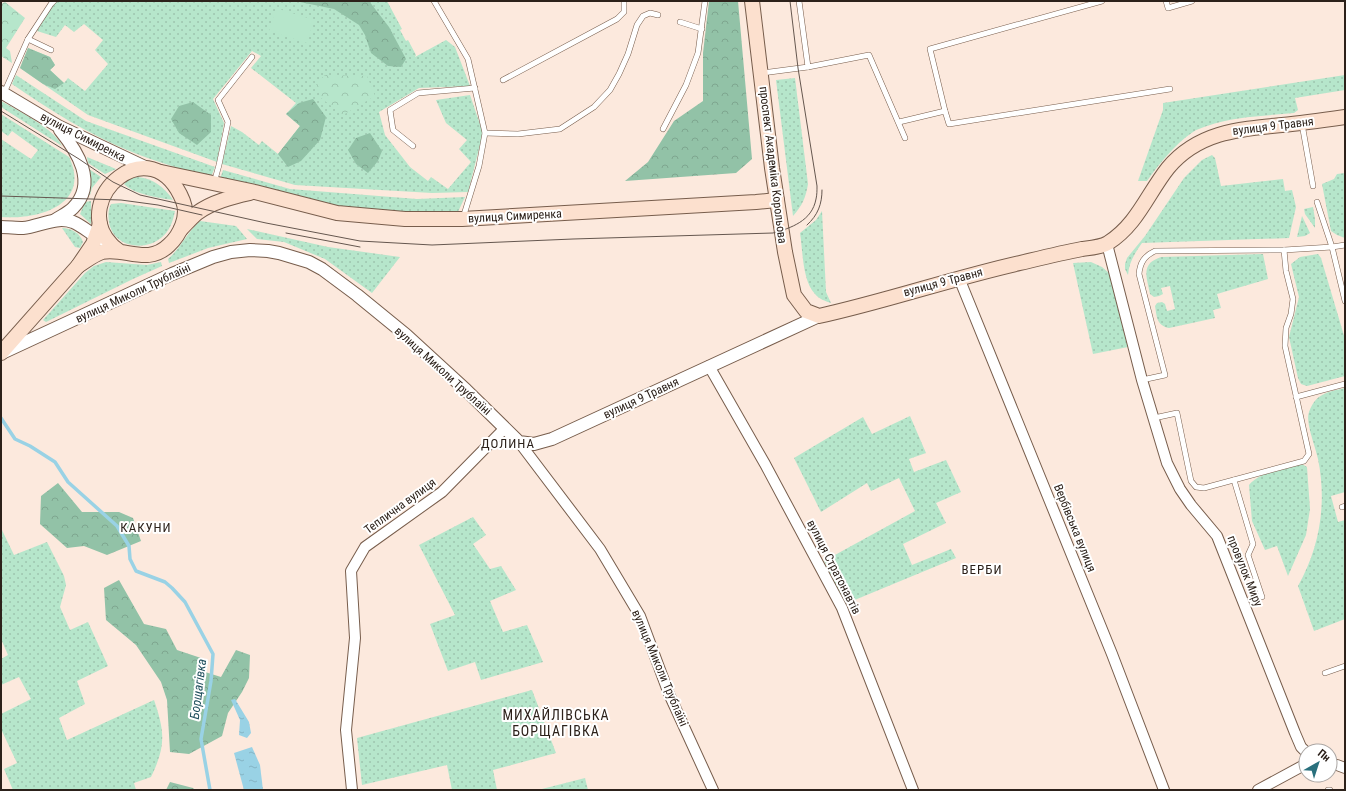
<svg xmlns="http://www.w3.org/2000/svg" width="1346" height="791" font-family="'Roboto Condensed',sans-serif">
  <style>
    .grass { fill: url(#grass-dots) }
    .forest { fill: url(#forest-crowns) }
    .park { fill: url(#park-crowns) }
    .pitch { fill: #b6e6cb }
    .water { fill: url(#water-ripples) }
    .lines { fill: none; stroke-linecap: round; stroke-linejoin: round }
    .stream { stroke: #99d2e5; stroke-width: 3.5 }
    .service-casing { stroke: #775d4c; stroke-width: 6 }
    .minor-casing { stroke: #775d4c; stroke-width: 12 }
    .tertiary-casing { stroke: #775d4c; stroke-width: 14 }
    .secondary-casing { stroke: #775d4c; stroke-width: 16 }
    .service { stroke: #fff; stroke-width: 5 }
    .minor { stroke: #fff; stroke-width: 10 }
    .tertiary { stroke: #fff; stroke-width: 12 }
    .secondary { stroke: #fce0ce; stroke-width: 14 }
    .tram { stroke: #65574f; stroke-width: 1 }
    .labels { text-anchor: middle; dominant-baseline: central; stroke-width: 4; stroke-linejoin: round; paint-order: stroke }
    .street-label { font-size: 12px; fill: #2c211a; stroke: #fff }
    .neighbourhood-label { font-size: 13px; letter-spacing: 1px; fill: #2c211a; stroke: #fff }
    .water-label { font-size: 13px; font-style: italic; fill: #1e4e5c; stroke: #fff }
    .quarter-label { font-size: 14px; letter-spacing: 1px; fill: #2c211a; stroke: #fff }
  </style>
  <defs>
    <pattern id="grass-dots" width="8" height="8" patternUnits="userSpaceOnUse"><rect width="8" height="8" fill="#b6e6cb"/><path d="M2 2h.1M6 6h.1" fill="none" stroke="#9dc5ae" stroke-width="1.8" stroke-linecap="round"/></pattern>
    <pattern id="forest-crowns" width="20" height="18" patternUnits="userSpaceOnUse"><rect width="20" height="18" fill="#92c2a7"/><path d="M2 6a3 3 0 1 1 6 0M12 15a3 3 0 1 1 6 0" fill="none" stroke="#7ea68f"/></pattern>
    <pattern id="park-crowns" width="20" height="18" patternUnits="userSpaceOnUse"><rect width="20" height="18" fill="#b6e6cb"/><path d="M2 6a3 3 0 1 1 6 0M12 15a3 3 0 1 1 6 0" fill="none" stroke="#9dc5ae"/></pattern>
    <pattern id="water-ripples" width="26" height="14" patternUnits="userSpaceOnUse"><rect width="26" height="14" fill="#99d2e5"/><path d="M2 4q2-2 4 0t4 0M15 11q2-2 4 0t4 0" fill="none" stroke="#84b4c4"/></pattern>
  </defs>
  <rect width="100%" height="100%" fill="#fce9dd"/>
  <g class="grass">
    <path d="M58,1H387L402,29L400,30L406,41L408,40L416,55L415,57L446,40L455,47L470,86L419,88L379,112L385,135L410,167L428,181L431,177L448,189L471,162L459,149L467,140L446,123L436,100L470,95L483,133L468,192L432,193L295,185L222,164L231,126L242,132L259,145L262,141L278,154L300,126L286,114L296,103L251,68L261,56L252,51L213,99L224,123L217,162L88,115L20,68L28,48L50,57L55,65L50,70L64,83L68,78L85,91L108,64L95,50L103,40L84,24L74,32L65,25L56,37L37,31L53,5Z"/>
    <path d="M16,75L86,121L215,167L211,177C185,170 157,162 132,152C89,135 50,110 12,84Z"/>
    <path d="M1345,75V90L1295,98L1298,110L1294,113C1265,116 1234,116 1207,126C1202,128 1197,129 1193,132C1174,145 1160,163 1147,181H1138L1163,110V103Z"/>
    <path d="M795,78L808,184C806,197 802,206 793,216L776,80Z"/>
    <path d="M1,101C17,110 55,129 62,146L1,107Z"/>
    <path d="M1,114L69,157C92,205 38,220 1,217V139L31,159L38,150L12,131L8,136L1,131Z"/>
    <path d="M1212,155L1215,158L1221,186L1283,179L1285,191L1292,190L1296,207L1289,238L1142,243C1135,253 1129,262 1128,275L1125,269V264L1127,258L1145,236L1184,178L1202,160Z"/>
    <path d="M87,157L116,169L105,174L88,163Z"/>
    <path d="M89,169L101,177L92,188L90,195L86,196C90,187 90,179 89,169Z"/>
    <path d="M223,170L290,189L417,199L465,197L457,214L405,215L344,208L220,179Z"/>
    <path d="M1345,173V238L1337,235L1331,231L1322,184L1334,179L1337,174Z"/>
    <path d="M138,177C154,179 164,187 173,200C159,198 133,194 124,184L131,178Z"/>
    <path d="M91,201V224L80,214L85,202Z"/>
    <path d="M121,203L175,211C173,221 170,231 161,238C144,252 113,247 109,222C108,215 108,210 111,204Z"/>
    <path d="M1313,207L1315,219V228L1305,214L1304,209Z"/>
    <path d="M822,211L826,292L831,303C825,301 819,299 815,294C802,280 803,251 800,233L816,220Z"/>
    <path d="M1302,216L1310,233L1305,236L1297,237Z"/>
    <path d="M200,221L236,226L247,239L208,248L169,263L168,259C181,248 187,232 200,221Z"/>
    <path d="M62,228C71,228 80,233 83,242L80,248L75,247Z"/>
    <path d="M247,229L328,247L400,257L372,293L325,259L284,242L257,239Z"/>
    <path d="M1263,254L1268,279L1217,294L1221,308L1213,310L1215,318L1169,328C1156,325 1157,317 1155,306L1157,303L1162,302L1165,304L1167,311L1175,309L1170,286L1161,288L1163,294L1159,296L1154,297L1150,294C1147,277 1140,264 1161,257Z"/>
    <path d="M1318,254L1321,258L1345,339V376L1307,386L1301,384L1298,378L1289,337L1299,297L1291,264L1300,257Z"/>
    <path d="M106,262L147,265L161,262L162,266L133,279L46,322L43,320L85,273L94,266Z"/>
    <path d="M1091,262L1102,267L1110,274L1128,347L1093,354L1073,263Z"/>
    <path d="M1345,388V492L1331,496L1338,522L1345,520V619L1314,631L1298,586C1320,547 1327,503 1318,459C1316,448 1305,422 1309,412C1316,393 1328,392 1345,388Z"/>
    <path d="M910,416L926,453L909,459L914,472L946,460L961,492L936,503L946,523L903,544L912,565L951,549L956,558L845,604L824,561L915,511L899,478L871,491L867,483L821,512L794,458L863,417L872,434Z"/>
    <path d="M1302,464L1307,467L1310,509L1306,535L1288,576L1277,546L1265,550L1252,521L1249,485C1261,471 1285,469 1302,464Z"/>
    <path d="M473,517L486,535L473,544L490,569L501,566L516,590L490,601L503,632L527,625L543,662L481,680L475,662L448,671L430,624L455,615L419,545Z"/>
    <path d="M1,528L14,555L47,542L64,576L66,585L60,607L70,630L88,622L108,666L77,681L85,704L59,718L67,740L154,700C165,732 166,746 151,777L134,783L136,790H13L4,769L17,763L1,729V714L31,699L19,677L1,685V659L8,655L1,639Z"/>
    <path d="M532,690L556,753L493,770L497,790H452L447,765L362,785L357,738Z"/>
    <path d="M585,778L588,790H538Z"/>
  </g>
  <g class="forest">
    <path d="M295,1H369L389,27L406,59L401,67L388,66L371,53L365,35L359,25L334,9Z"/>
    <path d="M709,1H738L752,159L736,173L625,181L648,162L674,121L703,101V53Z"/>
    <path d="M28,48L50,57L55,65L50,70L64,83L55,89L43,84L20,68Z"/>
    <path d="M313,99L326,117L320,140L301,161L288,167L278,154L300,126L286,114L299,103Z"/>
    <path d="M193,102L211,115V132L197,145L179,133L171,119L179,106Z"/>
    <path d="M370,133L382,151L378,161L368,173L356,164L348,150L356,138Z"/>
    <path d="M58,483L82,512H119L133,518L141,541L107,555L84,546L67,548L40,524L41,496Z"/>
    <path d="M119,580L144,624L166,629L177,650L201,658L205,672L221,677L236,650L250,655L249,678L242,692L228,713L222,736L189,754L170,752L167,700L161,682L136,645L106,620L104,588Z"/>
    <path d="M170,782L193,788L195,790H166Z"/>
  </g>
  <g class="park">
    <path d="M5,2L25,18L6,48L10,51L12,63L1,56V4Z"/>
    <path d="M325,75L367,76L375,96L343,115L321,98L316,83Z"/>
  </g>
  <path class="pitch" d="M276,8L314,20L307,43L269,31Z"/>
  <g class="water">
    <path d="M235,699L249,722L251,733L247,738L239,735L240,720L231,700Z"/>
    <path d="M252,747L260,765L263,790H244L234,753Z"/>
  </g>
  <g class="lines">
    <path class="stream" d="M1,418L15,439L30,446L55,462L68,482L117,526L129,546L130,559L136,571L165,582L172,588L185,602L213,654L211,681L201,739L210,790"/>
    <g class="service-casing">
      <g id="service">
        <path d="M434,1L468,59L485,133L479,166L463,218"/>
        <path d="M799,1L808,67"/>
        <path d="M1166,1L1168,8L1192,1"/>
        <path d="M680,22L702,29"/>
        <path d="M28,39L51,50"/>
        <path d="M762,73L808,67L869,55L905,138"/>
        <path d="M503,80L617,19L624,12V1"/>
        <path d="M4,93L28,39L51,4L54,1"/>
        <path d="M945,111L930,49L1102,1"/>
        <path d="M899,122L945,111L949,124L1170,89"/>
        <path d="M1302,124L1313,186"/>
        <path d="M663,129L686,85L698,53L705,1"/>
        <path d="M485,133L518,134L560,129L594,107L610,90L619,74L628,54L637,25L643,16L650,13L658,15"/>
        <path d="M413,146L393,130L390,110L418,93L475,88"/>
        <path d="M214,183L219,165L228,122L218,100L252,57"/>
        <path d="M1317,202L1332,247L1345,301"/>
        <path d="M1142,380L1165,375L1139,274C1140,263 1144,256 1155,251L1284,250L1332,247L1345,245"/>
        <path d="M1296,397L1345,384"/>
        <path d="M1154,418L1177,413L1191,481L1196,487L1204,488L1304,461L1309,454L1285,346L1286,328L1291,314L1293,299L1286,271L1284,250"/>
        <path d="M1234,480L1253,544L1248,555L1262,597"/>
        <path d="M1342,507L1345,506"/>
        <path d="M1325,673L1345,666"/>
        <path d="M1328,790H1330"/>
      </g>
    </g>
    <g class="minor-casing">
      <g id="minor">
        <path d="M1107,244L1142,380L1167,463L1180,489L1191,505L1217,536L1295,733L1301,747L1306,752"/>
        <path d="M959,278L1112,654L1164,790"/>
        <path d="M709,366L765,464L842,608L913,790"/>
        <path d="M519,442L600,549L640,616L669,694L713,790"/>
        <path d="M1330,765H1337L1345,768"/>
        <path d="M352,790L346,730L355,638L351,571L365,547L442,492L505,428"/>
        <path d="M1258,790L1306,764"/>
      </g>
    </g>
    <g class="tertiary-casing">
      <g id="tertiary">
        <path d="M1,92L58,126L147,168"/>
        <path d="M55,220C61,216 68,213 73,208C98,183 77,151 60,130"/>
        <path d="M1,227C8,227 16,228 23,228C40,226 56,216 73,222C83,226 92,235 102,240"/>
        <path d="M2,353L172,274L213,257L231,252L250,250L268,251L279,253L309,262L322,269L357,295L406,335L466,390L519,442L534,444L552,439L819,316"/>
      </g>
    </g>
    <g class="secondary-casing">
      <g id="secondary">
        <path d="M752,1L772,168L785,252L794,295L806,311L819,316C887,301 953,278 1020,263C1041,258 1061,253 1082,249C1090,248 1102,247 1108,243C1137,225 1148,193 1168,168C1198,132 1239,129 1282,125C1303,123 1324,120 1345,117"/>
        <path d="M161,172L255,192L337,213L405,219H462L756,202L777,200"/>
        <path d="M181,229C186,224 191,218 197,213C212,202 232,197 250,193"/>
        <path d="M78,266C86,261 93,255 102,252C125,247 148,266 169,245C180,235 189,216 183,201C152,125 68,199 111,244C113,247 117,249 120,252"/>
        <path d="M1,353L78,266L93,244L100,224"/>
      </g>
    </g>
    <use href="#service" class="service"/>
    <use href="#minor" class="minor"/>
    <use href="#tertiary" class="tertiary"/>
    <use href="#secondary" class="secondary"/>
    <g class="tram">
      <path d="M1,111L79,159L113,182L140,195L266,223L360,241L432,245L573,239L773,233C791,228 812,221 816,199C817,195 817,190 817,186L798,68L790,1"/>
      <path d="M1,196L121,200L158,205L202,215"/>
      <path d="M807,225C818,215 822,204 822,190"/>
      <path d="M286,233L360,247"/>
    </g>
  </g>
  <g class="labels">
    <g class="street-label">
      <text transform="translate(1273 126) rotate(-7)">вулиця 9 Травня</text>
      <text transform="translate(83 137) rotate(27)">вулиця Симиренка</text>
      <text transform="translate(773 165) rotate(83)">проспект Академіка Корольова</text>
      <text transform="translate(515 216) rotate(-3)">вулиця Симиренка</text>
      <text transform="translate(943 282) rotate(-15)">вулиця 9 Травня</text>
      <text transform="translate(133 293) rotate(-25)">вулиця Миколи Трублаїні</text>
      <text transform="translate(443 371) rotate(42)">вулиця Миколи Трублаїні</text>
      <text transform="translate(641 398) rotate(-25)">вулиця 9 Травня</text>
      <text transform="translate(400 506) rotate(-36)">Теплична вулиця</text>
      <text transform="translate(1075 528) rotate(68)">Вербівська вулиця</text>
      <text transform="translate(834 567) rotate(63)">вулиця Стратонавтів</text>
      <text transform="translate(1245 571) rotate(68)">провулок Миру</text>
      <text transform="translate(660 668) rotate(67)">вулиця Миколи Трублаїні</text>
    </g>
    <g class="neighbourhood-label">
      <text x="508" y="443">ДОЛИНА</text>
      <text x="146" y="527">КАКУНИ</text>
      <text x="982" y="569">ВЕРБИ</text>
    </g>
    <g class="water-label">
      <text transform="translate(198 689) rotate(-83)">Борщагівка</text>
    </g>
    <g class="quarter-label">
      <text x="556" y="715">МИХАЙЛІВСЬКА<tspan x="556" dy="16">БОРЩАГІВКА</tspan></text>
    </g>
  </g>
  <rect width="1346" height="791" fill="none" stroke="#2c211a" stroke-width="4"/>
  <g transform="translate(1318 763) rotate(39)"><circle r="19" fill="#ffffff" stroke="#aba6a3"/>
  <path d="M0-3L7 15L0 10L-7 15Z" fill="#29707d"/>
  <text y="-6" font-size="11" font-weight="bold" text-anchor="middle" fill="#2c211a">Пн</text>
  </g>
</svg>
